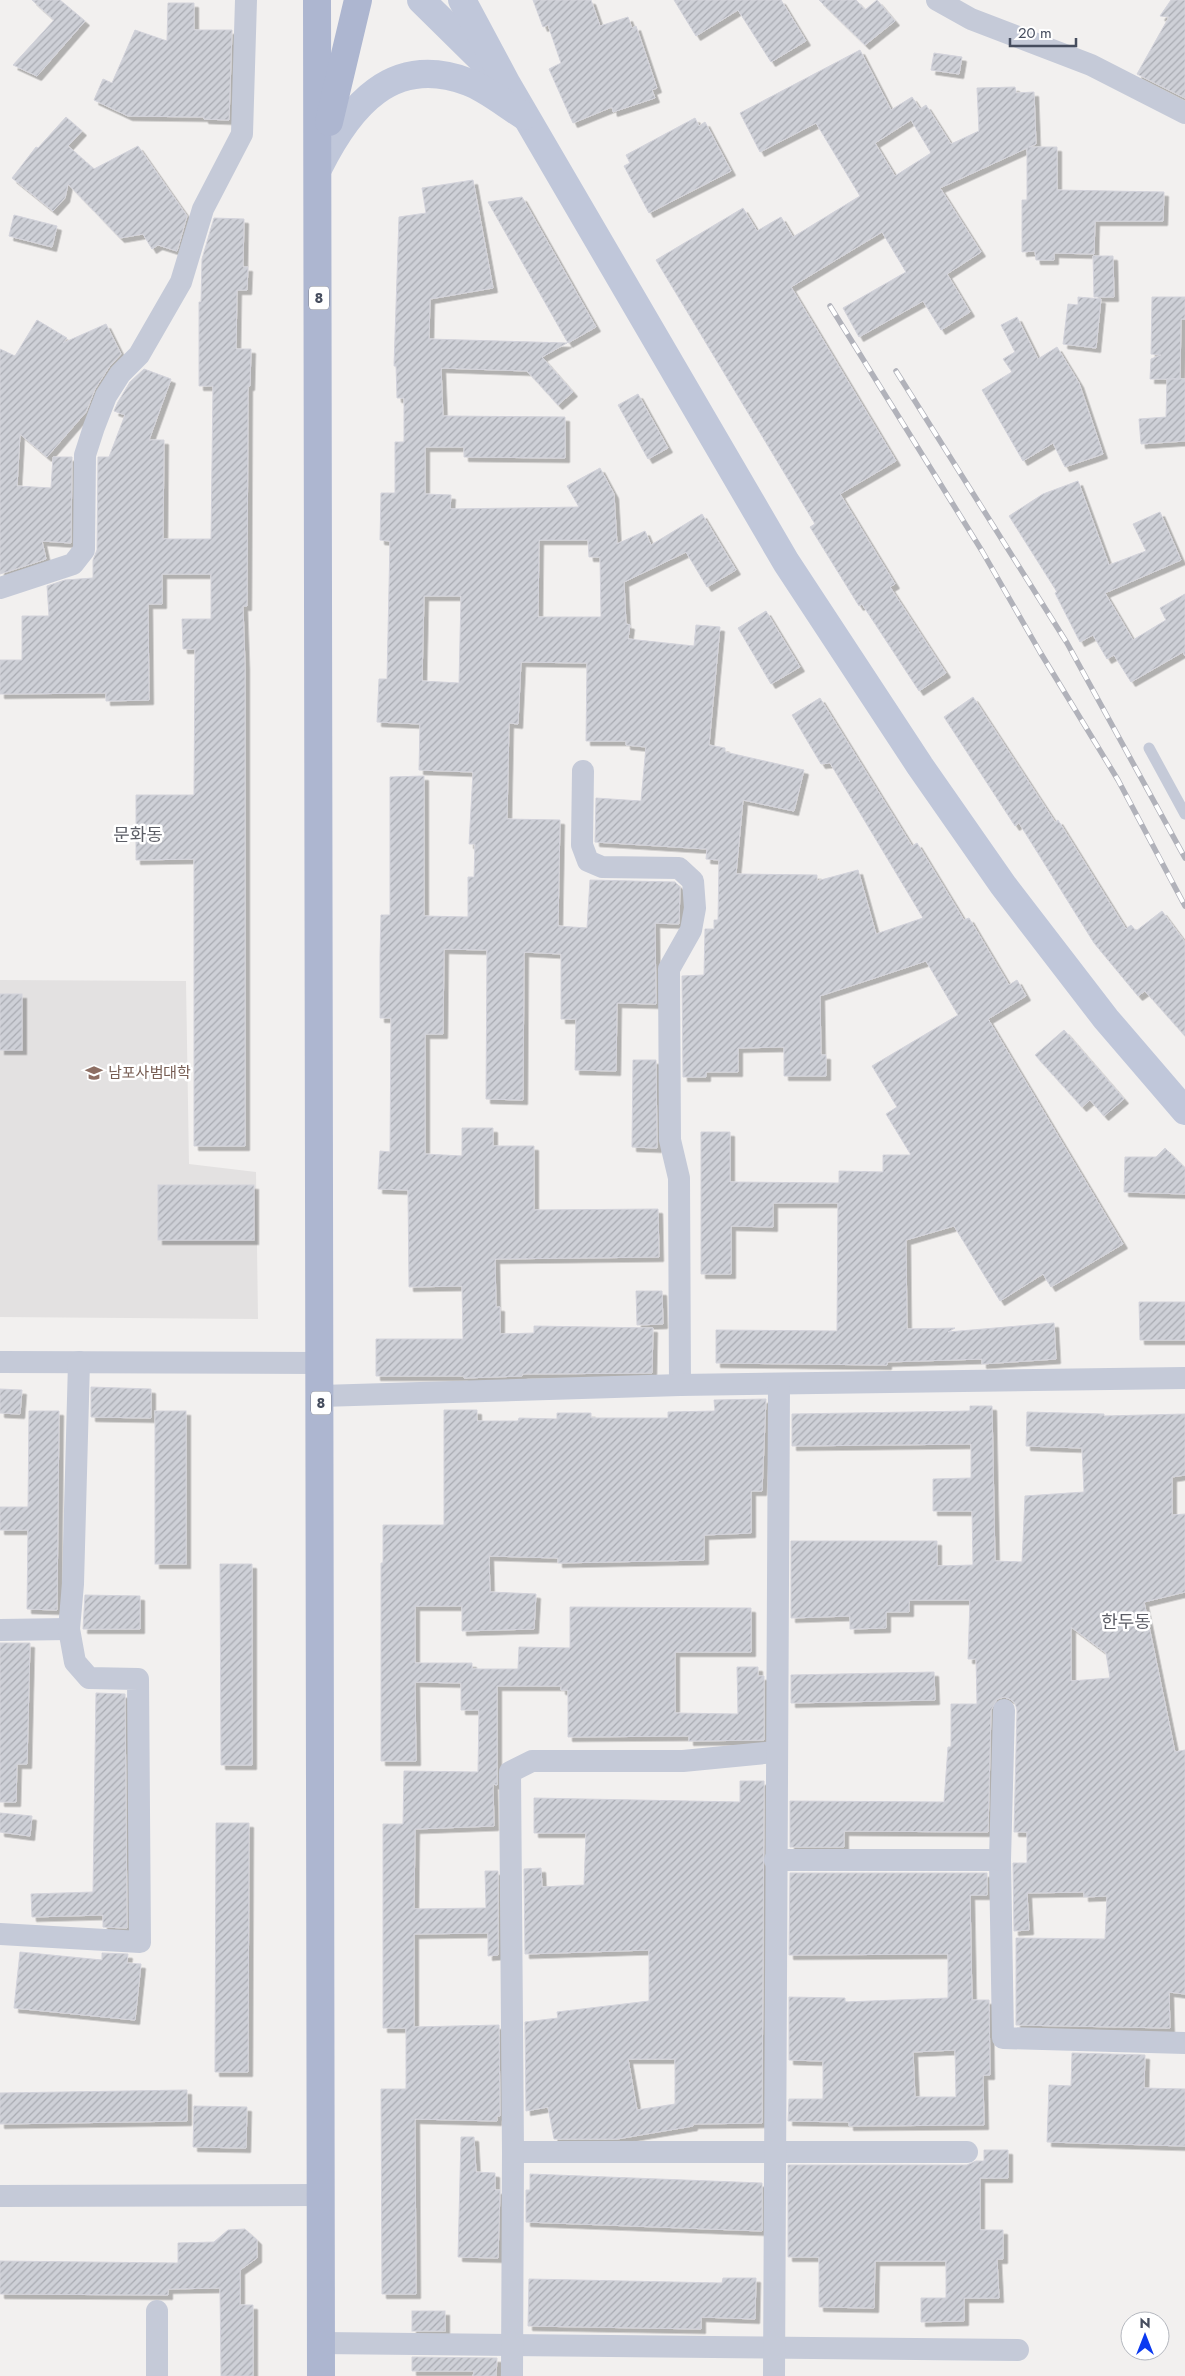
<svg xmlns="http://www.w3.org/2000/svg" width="1185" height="2376" font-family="Jost,'Noto Sans KR',sans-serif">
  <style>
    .education { fill: #e3e1e1 }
    .building { fill: url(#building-hatch); stroke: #d3d3db; fill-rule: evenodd; filter: url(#shadow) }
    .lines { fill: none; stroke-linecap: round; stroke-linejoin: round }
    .service { stroke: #c5cad8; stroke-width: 11 }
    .minor { stroke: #c5cad8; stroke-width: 22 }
    .secondary { stroke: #c0c7da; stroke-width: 28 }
    .primary { stroke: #adb6d0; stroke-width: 28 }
    .rail-casing { stroke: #b1b2ba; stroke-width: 5.5 }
    .rail { stroke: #fff; stroke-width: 4; stroke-dasharray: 11; stroke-linecap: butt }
    .labels { text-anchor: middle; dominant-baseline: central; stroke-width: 5; stroke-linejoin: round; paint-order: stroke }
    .shield { fill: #fff; stroke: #7e828e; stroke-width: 1 }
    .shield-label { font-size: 14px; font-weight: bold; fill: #464d5e }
    .education-label { font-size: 15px; fill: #785e54; stroke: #fff; text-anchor: start }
    .quarter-label { font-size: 18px; fill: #5b5d65; stroke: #fff }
  </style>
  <defs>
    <pattern id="building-hatch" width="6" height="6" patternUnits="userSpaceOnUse" patternTransform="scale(1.25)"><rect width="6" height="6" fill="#ced0d7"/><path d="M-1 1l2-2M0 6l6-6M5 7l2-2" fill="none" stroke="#a9abb2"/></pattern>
    <filter id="shadow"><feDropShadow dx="4.5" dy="4.5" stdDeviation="0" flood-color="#0004"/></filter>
  </defs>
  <rect width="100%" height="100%" fill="#f2f0ef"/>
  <path class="education" d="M0,980L186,981L189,1164L256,1172L258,1319L0,1317Z"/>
  <g class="building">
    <path d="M32,0H60L85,21L37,76L13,65L54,20Z"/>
    <path d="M533,0H591L600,26L628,17L632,28L636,26L657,88L652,90L655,98L613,112L612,107L573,123L549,69L561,63L548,25L543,27Z"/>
    <path d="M674,0H781L806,41L771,62L738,10L696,36Z"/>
    <path d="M819,0H856L865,10L877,0L895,21L865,45Z"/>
    <path d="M1171,0H1185V98L1137,74L1169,17L1160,16Z"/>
    <path d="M168,3H194V30H232L229,120L204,119V117L128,116L94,100L103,79L112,83L135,30L167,41Z"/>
    <path d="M860,50L891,110L912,97L920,109L926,105L951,144L979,131L977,88L1015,87L1016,93L1034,92L1036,144L1029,147H1057V190L1164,192L1163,221H1095L1094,254L1054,253V260H1036L1035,251L1022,252V200H1027V148L940,188L981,252L947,274L970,312L941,330L923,301L859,337L843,308L906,272L882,232L791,287L896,461L840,494L895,584L890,587L946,673L919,691L862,604L859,606L810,527L815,524L656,260L743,208L757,231L781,217L793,237L860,196L816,123L760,152L740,113ZM911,120L931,153L895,176L875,143Z"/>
    <path d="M934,53L962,57L959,74L931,70Z"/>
    <path d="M66,117L82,131L68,146L94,169L138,146L187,216L177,251L158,245L152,249L143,234L120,238L68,184L65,198L53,211L12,178L36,147L38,148Z"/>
    <path d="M695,118L699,126L705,122L731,171L649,213L624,166L630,163L626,155Z"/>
    <path d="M473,180L493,288L430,299L429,339L567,343L542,357L573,392L558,405L527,371L441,368L443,416L565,417V458L464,457V447H425V494L451,495L450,509L579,507L567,486L600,468L614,494L617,544L645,531L651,545L702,514L736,570L707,587L686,552L624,582L626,624L630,625L628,639L694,646L696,625L720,627L709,745L725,748V752L804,770L794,811L743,800L736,874L817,875V881L858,870L876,934L923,918L830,763L821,764L792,715L820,698L912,846L917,843L964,920L969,918L1009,985L1017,980L1026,996L988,1019L1123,1244L1051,1287L1043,1274L1000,1301L954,1226L906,1240L907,1329L955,1328L948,1332L1054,1323L1056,1359L982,1364V1359L887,1362V1365L716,1363V1330L837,1331L838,1203H773V1227L731,1226V1274H701V1132H730V1182L839,1183V1171L883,1172V1155H911L886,1114L897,1107L872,1066L958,1015L926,961L820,996L821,1055H826V1076H784V1047L738,1048V1072H706V1077H683L682,976L704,975L705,929H714V920H718L719,860L706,859L707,849L595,842L596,798L641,801L646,747L626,745V741H586L587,663L521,662L518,724L509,723L507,819L560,820L558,926L587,928L590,880L675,882L680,887L679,924L655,923L656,1004L617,1003L616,1071L575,1070L576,1019H561V954L524,952L523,1100L486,1099L487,950L444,949L443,1034H425V1154L462,1156V1128H493V1146H534V1210L658,1209L659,1257L495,1259L496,1307H500V1334L534,1333V1326L653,1328L652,1373L522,1374V1376L464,1378V1376H376V1339H463L462,1286L409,1287L408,1190L378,1189L380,1151L390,1152L391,1018H380V956L381,915H390V777L424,776V916L468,917V877H474L475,844H469L473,772L419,770L420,724L377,722L379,679H387L390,541L380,540L381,493H395V442H404V398H397L396,366H394L399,217L426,213L422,188ZM539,540H588L589,557H600L601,617H538ZM424,596H461L459,683L422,681Z"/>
    <path d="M522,197L596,327L568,343L488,202Z"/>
    <path d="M14,215L57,226L52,247L9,236Z"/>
    <path d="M214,218L244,219L243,267H248L247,290H237L236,349H251L250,386H248L247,606H243L245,665V1146H194V859L136,860V795H194L195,649H183L182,619H211V574H162V604H148L149,700L106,701V693L0,694V660H22V616H49L47,586L65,580L93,578V560L97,550L98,457H109L125,415L114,411L118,402L130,382L144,369L171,379L149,440H164L163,539H211L213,386H199V302H201L202,259Z"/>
    <path d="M1093,256H1113L1114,297H1094Z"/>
    <path d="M1078,297L1101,299L1096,348L1063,344L1068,304L1078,305Z"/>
    <path d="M1152,297H1185V319H1181L1180,379H1150L1151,359L1161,355L1151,354Z"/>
    <path d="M1017,317L1038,359L1057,347L1079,383L1103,454L1065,467L1053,443L1023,461L982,390L1012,372L1003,359L1015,352L1001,325Z"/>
    <path d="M37,320L67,338L63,343L106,324L121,354L109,367L95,389L86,412L47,457L20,434L17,486L51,488L53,457H72L71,543L42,541L46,559L0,574V349L15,356Z"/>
    <path d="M1167,379H1185V441L1141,444L1139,419L1166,417Z"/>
    <path d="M638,394L668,448L648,459L618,405Z"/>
    <path d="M1078,481L1109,565L1146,551L1133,524L1160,512L1181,560L1105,593L1133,640L1166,620L1160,608L1185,594V656L1183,652L1131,682L1114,655L1107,659L1093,635L1080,642L1055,593L1057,592L1009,516L1043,494Z"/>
    <path d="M766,611L800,667L771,684L738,628Z"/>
    <path d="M973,697L1055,822L1058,820L1126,929L1131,925L1136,931L1162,911L1185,942V1036L1145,991L1138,996L1094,943L1019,823L1015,826L944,717Z"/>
    <rect x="0" y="994" width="22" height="56"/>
    <path d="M1064,1030L1124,1099L1104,1116L1090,1100L1082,1107L1035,1055Z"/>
    <path d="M633,1060H656L657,1148L632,1147Z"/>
    <path d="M1165,1148L1185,1168V1194L1124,1192L1125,1157H1156Z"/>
    <rect x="158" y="1185" width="96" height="55"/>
    <path d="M636,1291H662L663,1324L637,1325Z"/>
    <path d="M1139,1302H1185V1340H1140Z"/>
    <path d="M91,1387L151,1389V1418L91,1417Z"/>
    <path d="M0,1389L22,1390L20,1414L0,1413Z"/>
    <path d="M766,1399L762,1491H751V1533L704,1535V1560L558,1563V1558L489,1556L490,1592L536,1594L534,1629L462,1631V1606H415V1663H472V1669H518L519,1647L570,1648V1607L751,1608V1652H675V1713L738,1714L737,1667H758V1676H764V1740L689,1741V1736L568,1737V1690H561V1686H497V1785L493,1784L494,1826L415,1829L414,1909L486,1908L485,1871H498V1955L488,1956V1933L414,1934V2027L499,2025L500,2116H497V2121L415,2119L416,2294H382L381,2089H406V2028H383V1824H403L404,1771L478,1772L479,1710H461V1683L415,1682L416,1761H381V1563H383V1525H444V1410H477V1421H518L519,1418L557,1419V1413H591V1418H668V1412L715,1411L714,1400Z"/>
    <path d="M970,1406H992L995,1561L1022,1562L1025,1496L1084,1492L1082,1448L1026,1446L1027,1412L1104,1414V1416L1185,1414V1475L1172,1477V1515L1185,1514V1592L1144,1602L1175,1752L1185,1750V1994L1169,1992L1170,2028L1016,2025V1938L1105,1939L1107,1896L1084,1897V1892L1027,1893L1029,1930L1014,1931L1013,1863H1027V1832H1014L1017,1710L1015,1703L1010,1699L1004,1697L997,1699L991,1710L988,1832L844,1831V1847H790V1801L944,1802L948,1747H951V1704H977L976,1659H968L970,1600H909V1612H886V1628L850,1629V1616L791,1618V1541H937V1566L973,1565L972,1511H933V1479L971,1478V1444L792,1446V1414L970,1411ZM1071,1627L1106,1653L1110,1678L1071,1681Z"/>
    <path d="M29,1411H59L57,1610L27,1609L28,1530H0V1507H28Z"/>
    <rect x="155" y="1411" width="31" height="153"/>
    <path d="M220,1564H252V1765H221Z"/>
    <path d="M85,1595L140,1596V1629H83Z"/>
    <path d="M0,1643H30L27,1764H17L16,1802H0Z"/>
    <path d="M934,1672L935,1700L791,1703V1675Z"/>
    <path d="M96,1693L125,1694L127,1928L103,1927V1915L32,1917L31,1894L93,1892Z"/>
    <path d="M740,1781H764L762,2123L693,2124V2126L617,2139H554L548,2107L526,2111L525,2022L558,2018L557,2012L649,2001V1950L525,1954L524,1869L541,1868L542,1887L584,1885L586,1833H534V1798L740,1802ZM628,2059H675V2104L637,2110Z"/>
    <path d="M0,1813L32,1816L30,1836L0,1832Z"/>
    <path d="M216,1823H249L248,2072H215Z"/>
    <path d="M790,1873H987V1895H970L972,2000H989L990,2075H983L984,2125L849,2126V2122L788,2121L789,2099H823V2061L789,2060V1997L845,1998V2002L948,1998V1954L789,1955ZM955,2050L956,2097H915L913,2052Z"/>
    <path d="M20,1952L102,1960V1953L128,1954L127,1963L141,1964L135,2020L14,2008Z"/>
    <path d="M1072,2053L1145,2055L1144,2088L1185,2089V2146L1047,2142L1049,2085L1071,2086Z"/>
    <path d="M187,2090V2121L0,2124V2093Z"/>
    <path d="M194,2106L247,2107L246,2148L193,2147Z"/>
    <path d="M461,2137H474L476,2172L495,2173V2190H500L498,2258L458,2257Z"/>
    <path d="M984,2150H1008V2178H980V2230H1003V2259H997L999,2298H964V2321L921,2322V2298H946V2261H875L874,2308L819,2307V2257H788V2165H967L976,2161H984Z"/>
    <path d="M530,2174L762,2183V2231L526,2222V2190H530Z"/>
    <path d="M245,2229L257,2240V2258L240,2270V2305H253V2376H221L220,2288L168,2289V2295L0,2294V2261L178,2263V2243L214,2242L228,2230Z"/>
    <path d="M723,2278H756L755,2319L701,2317V2329L528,2326L529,2279L722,2283Z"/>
    <rect x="412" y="2311" width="33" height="20"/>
    <path d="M412,2357L497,2358L496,2376H473L474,2371H412Z"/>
  </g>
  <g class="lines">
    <path class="service" d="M1149,748L1185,814"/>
    <g class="minor">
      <path d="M937,0L971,19L1091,65L1185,113"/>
      <path d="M0,588L73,564L84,550L85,455L94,427L106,396L120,374L139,355L181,282L203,209L242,134L246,0"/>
      <path d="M583,771L582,845L588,861L602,867L679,868L693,881L695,908L691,930L669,969L670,1140L679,1178L680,1385"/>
      <path d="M0,1362L320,1363"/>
      <path d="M321,1396L680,1385L1185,1378"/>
      <path d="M0,1630L69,1629"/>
      <path d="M775,1860H1000L1003,2038L1185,2043"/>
      <path d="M1000,1860L1004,1710"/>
      <path d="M0,1934L140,1942L138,1679L89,1678L75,1662L69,1629L73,1584L79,1362"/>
      <path d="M513,2152H967"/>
      <path d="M0,2196L321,2195"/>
      <path d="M321,2343L1018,2350"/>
      <path d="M157,2376V2311"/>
      <path d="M512,2376L513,2152L510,1772L532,1761H683L775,1752"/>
      <path d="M774,2376L779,1384"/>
    </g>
    <g class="secondary">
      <path d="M421,0L488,66"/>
      <path d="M462,0L507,84L786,562L920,766L1003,885L1106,1019L1185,1111"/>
      <path d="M319,167C349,107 392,53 468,82C487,89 506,105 524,116"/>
    </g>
    <g class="primary">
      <path d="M317,0L321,2376"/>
      <path d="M329,122L358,0"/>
    </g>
    <g class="rail-casing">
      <g id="rail">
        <path d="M830,306L982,551L1040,652L1118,780L1185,906"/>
        <path d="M896,371L1067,643L1185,858"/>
      </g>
    </g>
    <use href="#rail" class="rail"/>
  </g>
  <defs>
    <g id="university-bare" transform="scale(1.35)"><path d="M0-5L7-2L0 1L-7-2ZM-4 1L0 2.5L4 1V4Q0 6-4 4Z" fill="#8d6e63" stroke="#fff" stroke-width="2.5" paint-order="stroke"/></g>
  </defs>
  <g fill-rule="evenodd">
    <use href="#university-bare" x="94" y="1073"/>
  </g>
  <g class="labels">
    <g class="shield">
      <rect x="309" y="286.5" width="20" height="23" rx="4"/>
      <rect x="311" y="1391.5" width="20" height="23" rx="4"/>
    </g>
    <g class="shield-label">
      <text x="319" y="298">8</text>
      <text x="321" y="1403">8</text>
    </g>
    <g class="education-label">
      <text x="108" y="1073">남포사범대학</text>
    </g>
    <g class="quarter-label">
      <text x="138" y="835">문화동</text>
      <text x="1126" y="1622">한두동</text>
    </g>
  </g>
  <g transform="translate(1145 2336)"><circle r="24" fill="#ffffff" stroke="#b5b8bf"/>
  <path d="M0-4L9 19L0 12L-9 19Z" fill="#0a39f1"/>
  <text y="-8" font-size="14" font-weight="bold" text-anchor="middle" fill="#464d5e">N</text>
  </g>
  <path d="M1010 38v8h66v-8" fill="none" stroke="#464d5e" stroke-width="2.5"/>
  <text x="1018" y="38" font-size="15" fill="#464d5e" stroke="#ffffff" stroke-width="4" paint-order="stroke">20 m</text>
</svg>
